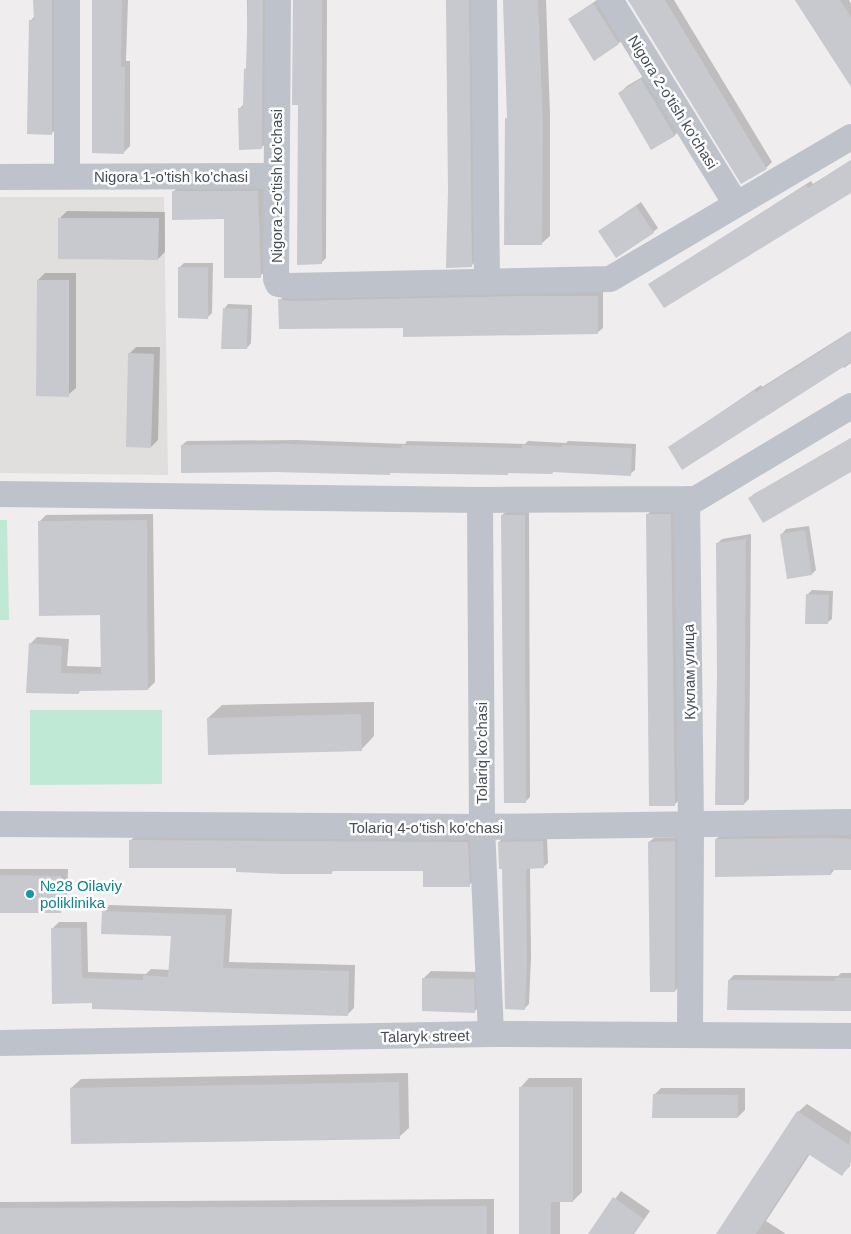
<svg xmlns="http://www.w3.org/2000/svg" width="851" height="1234" font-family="Helvetica,sans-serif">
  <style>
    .education { fill: #e0dfde }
    .green { fill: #c0e9d5 }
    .shadow { fill: #0003 }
    .building { fill: #c7c9cf }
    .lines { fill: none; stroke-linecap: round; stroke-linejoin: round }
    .minor { stroke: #bdc2cb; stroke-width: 26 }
    .culture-dot { fill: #0f9aa8; stroke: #fff; stroke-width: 2 }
    .labels { text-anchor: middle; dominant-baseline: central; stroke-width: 5; stroke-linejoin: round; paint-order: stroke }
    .street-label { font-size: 15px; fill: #474e58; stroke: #fff }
    .culture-label { font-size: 15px; fill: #0d838f; stroke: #fff; text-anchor: start }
  </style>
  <rect width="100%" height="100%" fill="#efeded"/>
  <path class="education" d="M0,197H164L168,475L0,473Z"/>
  <g class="green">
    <path d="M0,520H7L9,620H0Z"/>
    <path d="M30,710H162V784L30,785Z"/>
  </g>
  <g class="shadow">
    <path d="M35,0H57V128L52,133L30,21L35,16Z"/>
    <path d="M93,0H128L126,61H130V146L124,152Z"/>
    <path d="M247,0H267L266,143L261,148L239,109L244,104L245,69L248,66Z"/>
    <path d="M294,0H327L326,258L321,263L300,104Z"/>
    <path d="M447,0H473L476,261L471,266L450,191Z"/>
    <path d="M504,0H546L550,115V236L541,244Z"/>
    <path d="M597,0L623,39L619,43L569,19Z"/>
    <path d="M628,0H674L772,162L766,168Z"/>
    <path d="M795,0H849L851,4V86Z"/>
    <path d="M649,73L682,128L675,135L651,148L620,93L627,86Z"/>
    <path d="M851,160V191L650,284L811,181L813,184Z"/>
    <path d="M264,185L267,270L260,276L225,218L173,192L179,186Z"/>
    <path d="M641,202L658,228L653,232L599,231Z"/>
    <path d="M67,211L165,212V252L158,259L60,218Z"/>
    <path d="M184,263H213L212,313L207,318L180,267Z"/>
    <path d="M45,273H76V388L68,395L38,280Z"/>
    <path d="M603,291V328L597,333L404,327L280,300L285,295Z"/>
    <path d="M228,304L252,305L251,343L247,348L224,309Z"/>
    <path d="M851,331V363L844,368L842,366L670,447L761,385L762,387Z"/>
    <path d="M136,347H160L158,440L151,447L129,354Z"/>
    <path d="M851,438V470L750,498L754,494Z"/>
    <path d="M296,440L405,444L407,441L525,444L528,441L566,443L568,441L636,444L635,470L630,474L554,471L552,473L182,445L187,441Z"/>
    <path d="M653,509H677L680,799L674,805L647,515Z"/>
    <path d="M507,511H529L530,797L525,802L502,515Z"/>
    <path d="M153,514L155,682L148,689L81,690L78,693L30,644L37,637L69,639L67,666L102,667L101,614L39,522L46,515Z"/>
    <path d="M809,526L816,570L812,574L782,534L786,529Z"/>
    <path d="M751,534L749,799L744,804L718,675L717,544L722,539Z"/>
    <path d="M812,590L833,591L832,619L827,623L807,595Z"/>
    <path d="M374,702V736L361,750L208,718L222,705Z"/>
    <path d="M724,832H851V869H835L831,874L716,839Z"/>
    <path d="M137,834L474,836L476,879L469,885L424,870L335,869L331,873L238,867L131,840Z"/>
    <path d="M547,837L548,863L543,867H530L531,957L529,1004L524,1009L499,842L503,838Z"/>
    <path d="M679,837V986L675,991L649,842L654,838Z"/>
    <path d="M0,869H68L67,905L60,912L0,911Z"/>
    <path d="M109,905L232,909L229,962L355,965L354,1008L347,1015L94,1002L53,928L59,922H87L88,972L146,974L151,969L170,970L172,935L103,911Z"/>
    <path d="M431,971L480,972L482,1004L475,1011L424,978Z"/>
    <path d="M841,973H851V1010L729,980L734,975L838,976Z"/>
    <path d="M408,1073L409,1128L399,1137L71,1088L81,1079Z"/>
    <path d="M529,1078H582V1192L573,1201H560V1234H520V1088Z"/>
    <path d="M661,1088H745V1110L738,1117L654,1095Z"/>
    <path d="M807,1104L851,1132L850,1166L842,1174L810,1154L766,1221L786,1234H719L798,1112Z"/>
    <path d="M621,1191L650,1211L634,1234H589Z"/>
    <path d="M494,1199V1234H0V1202Z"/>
  </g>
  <g class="building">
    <path d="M33,0H52V135L27,134L29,20H34Z"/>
    <path d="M92,0H122L121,67H125L124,154L92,153Z"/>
    <path d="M248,0H263L262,149L239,150L238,108H243L244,69H246Z"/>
    <path d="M293,0H322V264L297,265L298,105H292Z"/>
    <path d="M446,0H469L472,267L446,268L448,191Z"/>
    <path d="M503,0H538L543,124L542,245H504L505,118H507Z"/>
    <path d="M628,0H665L767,169L741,184Z"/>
    <path d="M795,0H840L851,17V87Z"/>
    <path d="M593,3L619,44L594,61L568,19Z"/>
    <path d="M641,79L675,136L651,150L618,93Z"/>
    <path d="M851,160V193L664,308L648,284L806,185L808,188Z"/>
    <path d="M172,191H258L261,278H224V219L172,220Z"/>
    <path d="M636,206L654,233L616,258L598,231Z"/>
    <path d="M58,218H159L158,260L58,259Z"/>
    <path d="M178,267H208V319L178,318Z"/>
    <path d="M37,280H69V397L36,396Z"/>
    <path d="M524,296H598V334L403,337V328L279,329L278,299L290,301Z"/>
    <path d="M223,308L248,309L247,349H221Z"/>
    <path d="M851,332V362L682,470L668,447L755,390L756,392Z"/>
    <path d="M128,353L154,354L151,448L126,447Z"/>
    <path d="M851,438V472L763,523L748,498Z"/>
    <path d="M291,444L401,448L402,445L522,448V445L562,447V445L632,448L631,476L553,472L552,474L508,473V475L390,473V475L276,472L181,473V445Z"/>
    <path d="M646,514H671L675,806H649Z"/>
    <path d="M501,515H525L526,803H504Z"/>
    <path d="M147,520L148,690L79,691V694L26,693L29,643L62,646L61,673L101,674L100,615L39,616L38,521Z"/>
    <path d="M805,530L812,575L787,579L780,534Z"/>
    <path d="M746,539L744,805H715L717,675L716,543Z"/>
    <path d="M806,594L829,595L828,624H805Z"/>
    <path d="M361,714L362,751L208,755L207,718Z"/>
    <path d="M832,838L851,839V870H831V875L715,877V839Z"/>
    <path d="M129,840L468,842L470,887H423V871H332V874H283L236,872V868H129Z"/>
    <path d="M543,841L544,868L526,869L527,962L525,1010L505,1009L502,869H499L498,842Z"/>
    <path d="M675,841V992H650L648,842Z"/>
    <path d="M0,875L61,876V913H0Z"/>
    <path d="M102,911L226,915L223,968L349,971L348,1016L92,1009V1003L52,1004L51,928H81L82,978L143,980V975L168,977L171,936L101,934Z"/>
    <path d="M422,978L474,979L475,1013L422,1011Z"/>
    <path d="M835,978H851V1011L727,1010L728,980L835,981Z"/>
    <path d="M399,1082L400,1139L71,1144L70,1088Z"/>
    <path d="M519,1087H573V1202H551V1234H519Z"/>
    <path d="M653,1094L738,1095V1118H652Z"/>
    <path d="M797,1111L851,1146V1162L842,1176L808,1154L756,1234H716Z"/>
    <path d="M613,1197L644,1219L633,1234H588Z"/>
    <path d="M487,1206V1234H0V1208Z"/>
  </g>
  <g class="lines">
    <g class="minor">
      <path d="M278,0L276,279L278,284L290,286L610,279L851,137"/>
      <path d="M484,0L487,282"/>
      <path d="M610,0L736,204"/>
      <path d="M67,176V0"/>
      <path d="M0,177L275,176"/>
      <path d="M0,494L480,500L696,499L851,406"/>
      <path d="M687,499L691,825L690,1035"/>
      <path d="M480,500L482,827L491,1034"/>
      <path d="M0,824L482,827L851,822"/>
      <path d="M0,1043L491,1034L851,1036"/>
    </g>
  </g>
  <circle class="culture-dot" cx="30" cy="894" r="5"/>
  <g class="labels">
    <g class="street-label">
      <text transform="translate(673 102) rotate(58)">Nigora 2-o'tish ko'chasi</text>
      <text x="171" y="176">Nigora 1-o'tish ko'chasi</text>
      <text transform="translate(276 186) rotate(-90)">Nigora 2-o'tish ko'chasi</text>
      <text transform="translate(689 672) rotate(-91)">Куклам улица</text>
      <text transform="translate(481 753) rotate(-90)">Tolariq ko'chasi</text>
      <text x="426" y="827">Tolariq 4-o'tish ko'chasi</text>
      <text transform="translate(425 1036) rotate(-1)">Talaryk street</text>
    </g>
    <g class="culture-label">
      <text x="40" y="885">№28 Oilaviy<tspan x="40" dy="17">poliklinika</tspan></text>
    </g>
  </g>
</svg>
